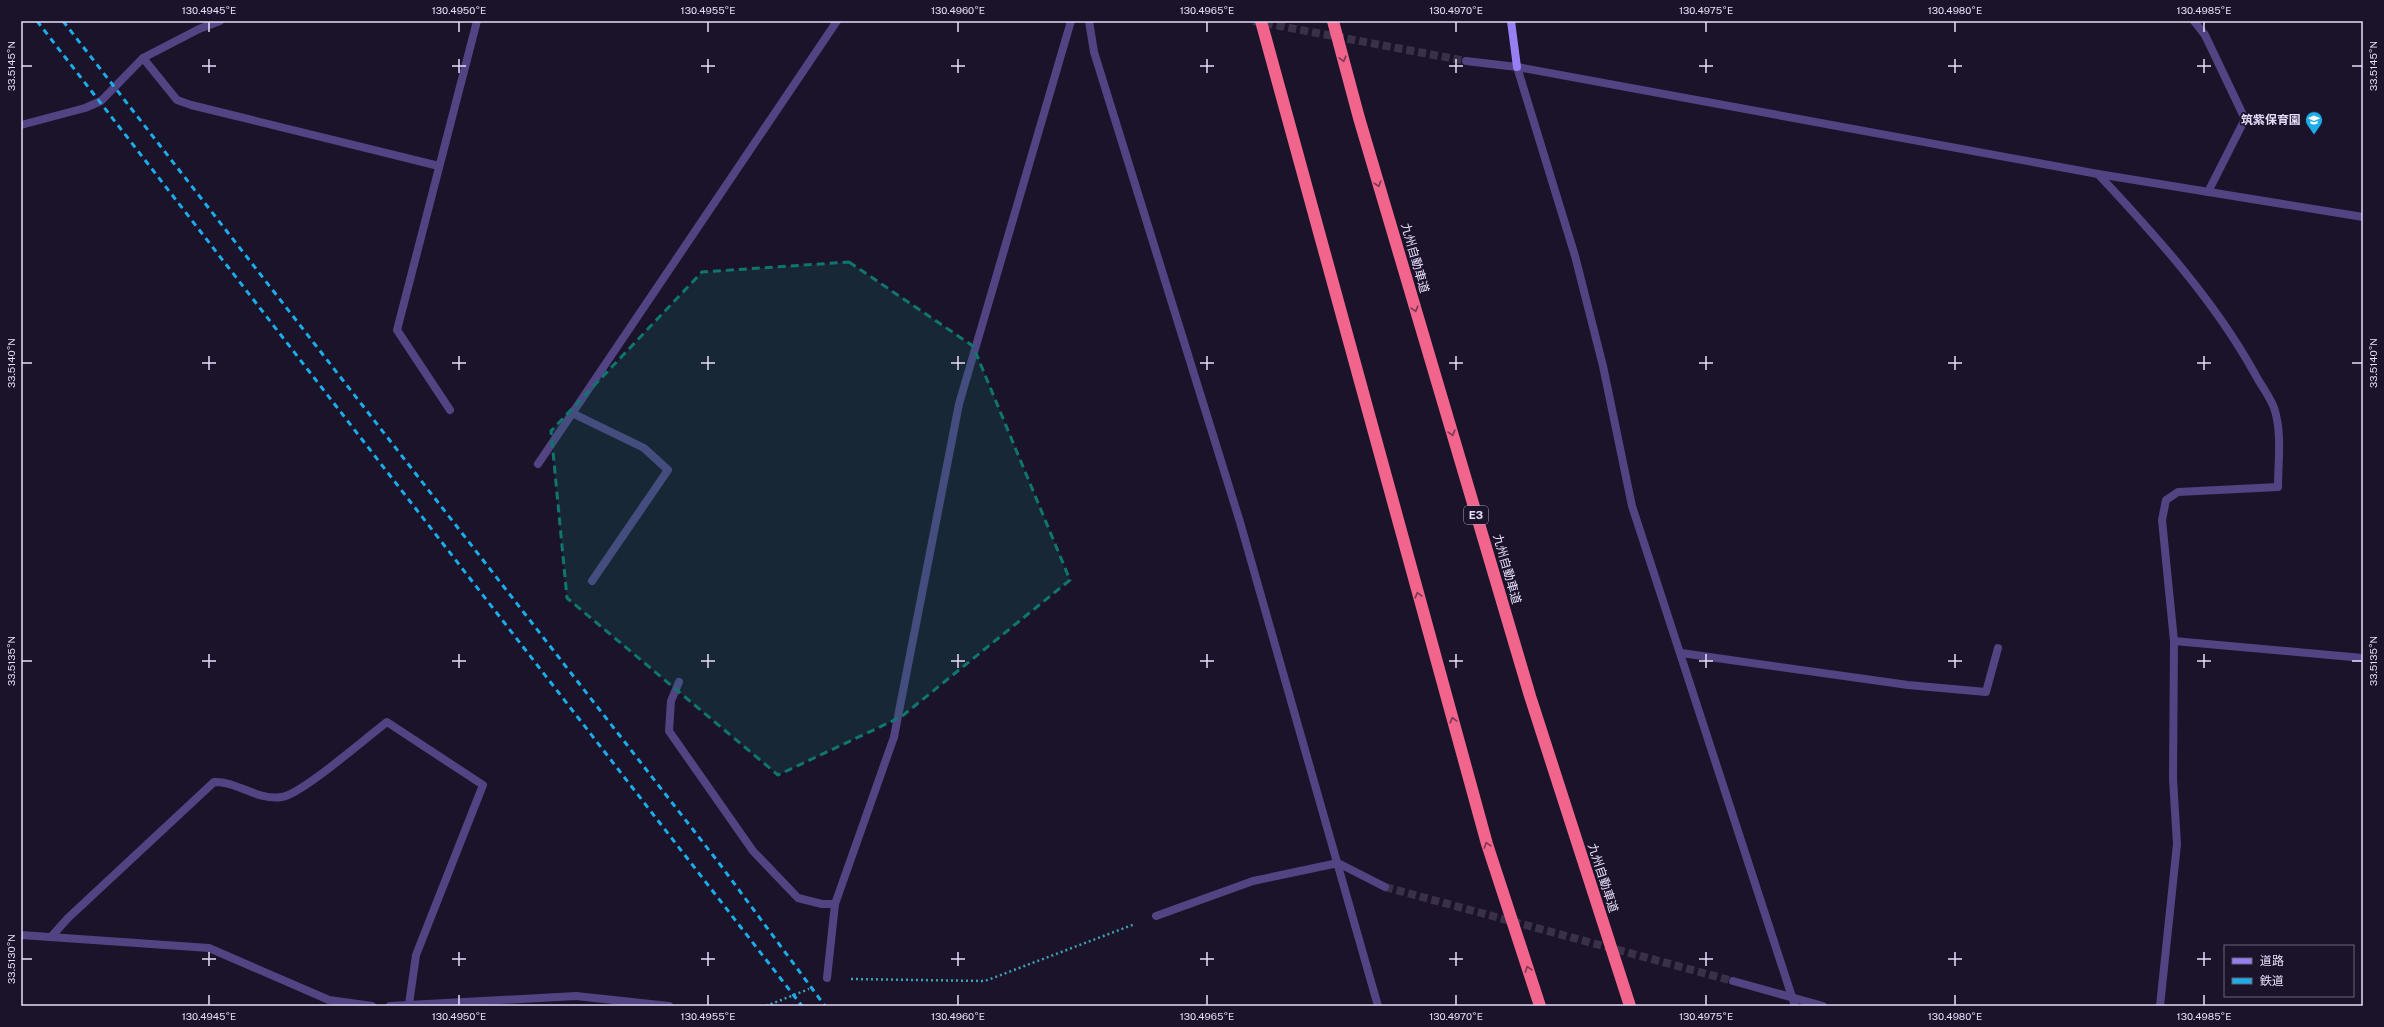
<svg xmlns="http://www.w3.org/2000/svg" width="2384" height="1027" font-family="'Public Sans','Noto Sans JP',sans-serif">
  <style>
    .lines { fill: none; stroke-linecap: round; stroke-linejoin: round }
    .street-tunnel { stroke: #3a3149; stroke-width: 8; stroke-dasharray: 8 4; stroke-linecap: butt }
    .path { stroke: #3ca1b2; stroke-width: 2.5; stroke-dasharray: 2 3; stroke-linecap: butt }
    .lane { stroke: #524383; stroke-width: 8 }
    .street { stroke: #524383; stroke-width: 8 }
    .secondary { stroke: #987ef3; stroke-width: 8 }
    .highway { stroke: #f1648b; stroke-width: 12 }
    .rail { stroke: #1bacea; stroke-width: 3; stroke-dasharray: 6 5; stroke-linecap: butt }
    .oneway { stroke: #7b3755 }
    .marked { fill: #0f766e; fill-opacity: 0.2; stroke: #0f766e; stroke-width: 3; stroke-dasharray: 8 5; stroke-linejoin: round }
    .ticks { fill: none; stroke: #e7defc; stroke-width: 1.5 }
    .labels { text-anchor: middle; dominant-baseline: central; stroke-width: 3.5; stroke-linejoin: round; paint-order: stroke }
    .shield { fill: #1b1329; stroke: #aaa1bd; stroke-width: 1 }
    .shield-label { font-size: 11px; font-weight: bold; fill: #e7defc }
    .poi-label { font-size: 12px; font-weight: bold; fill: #e7defc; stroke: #1b1329; text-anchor: end }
    .street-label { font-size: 12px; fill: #e7defc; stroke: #1b1329 }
    .neatline { fill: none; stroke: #e7defc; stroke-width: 1.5 }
    .ticks-label { font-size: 10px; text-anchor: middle; fill: #e7defc }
  </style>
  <rect width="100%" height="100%" fill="#1b1329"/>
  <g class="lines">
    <g class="street-tunnel">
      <path d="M1253,21L1466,61"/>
      <path d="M1385,887L1733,981"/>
    </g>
    <g class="path">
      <path d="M851,979L985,981L1135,924"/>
      <path d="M766,1006L809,989"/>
    </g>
    <g class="lane">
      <path d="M572,413L644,448L668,470L592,581"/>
      <path d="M538,464L837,21"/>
      <path d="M1681,653L1908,685L1986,692L1998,648"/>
      <path d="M679,682L671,701L669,731L753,851L798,898L822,904H835"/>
      <path d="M827,978L835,904L894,737"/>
    </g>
    <g class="street">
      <path d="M1089,21L1094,52L1240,522L1378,1006"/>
      <path d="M2194,21L2205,35L2245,119L2208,192"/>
      <path d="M143,58L177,100L191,105L439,166"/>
      <path d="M1466,61L1517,67L2098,174L2363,217"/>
      <path d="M1517,67L1575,256L1603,366L1632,506L1795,1006"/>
      <path d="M21,125L85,108L101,101L143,58L199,29L220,21"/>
      <path d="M2098,174C2156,236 2214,300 2255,374C2261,386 2272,399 2275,411C2282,435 2278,463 2278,487L2178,492L2166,500L2162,520L2174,641L2173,779L2177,844L2160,1006"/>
      <path d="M450,410L397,330L477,21"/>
      <path d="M2174,641L2363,658"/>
      <path d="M894,737L959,404L1071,21"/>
      <path d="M1156,916L1253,881L1338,863L1385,887"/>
      <path d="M21,935L209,948L329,1000L372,1006"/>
      <path d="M51,937L68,918L214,782C237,781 257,801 282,797C302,794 367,737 387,722L483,785L416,955L409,1004"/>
      <path d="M1733,981L1823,1006"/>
      <path d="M390,1006L576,996L669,1006"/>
    </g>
    <path class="secondary" d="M1511,21L1517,67"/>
    <g class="highway">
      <path d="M1261,21L1487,844L1540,1006"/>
      <path d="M1333,21L1359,118L1530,696L1630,1006"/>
    </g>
    <g class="rail">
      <path d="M37,21L802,1006"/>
      <path d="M63,21L719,863L825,1006"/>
    </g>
  </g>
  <defs><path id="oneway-chevron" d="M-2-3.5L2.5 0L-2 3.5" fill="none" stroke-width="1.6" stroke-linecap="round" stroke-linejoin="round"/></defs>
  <g class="oneway">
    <use href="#oneway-chevron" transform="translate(1343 59) rotate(75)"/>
    <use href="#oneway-chevron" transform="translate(1378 184) rotate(74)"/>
    <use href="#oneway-chevron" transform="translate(1415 309) rotate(74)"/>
    <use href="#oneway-chevron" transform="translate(1452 433) rotate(74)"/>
    <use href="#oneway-chevron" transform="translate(1418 595) rotate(-105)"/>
    <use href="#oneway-chevron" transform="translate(1453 720) rotate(-105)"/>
    <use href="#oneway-chevron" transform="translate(1487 845) rotate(-107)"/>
    <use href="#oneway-chevron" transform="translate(1528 969) rotate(-108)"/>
  </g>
  <path class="marked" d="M849,262L973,346L1070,580L901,717L778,775L567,598L551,431L702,272Z"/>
  <path class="ticks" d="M209,22V32M459,22V32M708,22V32M958,22V32M1207,22V32M1456,22V32M1706,22V32M1955,22V32M2204,22V32M209,59V73M459,59V73M708,59V73M958,59V73M1207,59V73M1456,59V73M1706,59V73M1955,59V73M2204,59V73M22,66H32M202,66H216M452,66H466M701,66H715M951,66H965M1200,66H1214M1449,66H1463M1699,66H1713M1948,66H1962M2197,66H2211M2352,66H2362M209,356V370M459,356V370M708,356V370M958,356V370M1207,356V370M1456,356V370M1706,356V370M1955,356V370M2204,356V370M22,363H32M202,363H216M452,363H466M701,363H715M951,363H965M1200,363H1214M1449,363H1463M1699,363H1713M1948,363H1962M2197,363H2211M2352,363H2362M209,654V668M459,654V668M708,654V668M958,654V668M1207,654V668M1456,654V668M1706,654V668M1955,654V668M2204,654V668M22,661H32M202,661H216M452,661H466M701,661H715M951,661H965M1200,661H1214M1449,661H1463M1699,661H1713M1948,661H1962M2197,661H2211M2352,661H2362M209,952V966M459,952V966M708,952V966M958,952V966M1207,952V966M1456,952V966M1706,952V966M1955,952V966M2204,952V966M22,959H32M202,959H216M452,959H466M701,959H715M951,959H965M1200,959H1214M1449,959H1463M1699,959H1713M1948,959H1962M2197,959H2211M209,995V1005M459,995V1005M708,995V1005M958,995V1005M1207,995V1005M1456,995V1005M1706,995V1005M1955,995V1005M2204,995V1005"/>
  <defs>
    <g id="school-pin" transform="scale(0.9)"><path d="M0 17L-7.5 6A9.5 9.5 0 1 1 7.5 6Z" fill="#1bacea" stroke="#1b1329"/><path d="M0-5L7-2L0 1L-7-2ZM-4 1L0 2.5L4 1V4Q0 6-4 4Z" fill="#fff"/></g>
  </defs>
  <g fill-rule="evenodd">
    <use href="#school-pin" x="2314" y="120"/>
  </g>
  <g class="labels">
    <rect class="shield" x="1464" y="506" width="24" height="18" rx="3"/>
    <g class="shield-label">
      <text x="1476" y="515">E3</text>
    </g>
    <g class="poi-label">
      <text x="2301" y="120">筑紫保育園</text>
    </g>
    <g class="street-label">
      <text transform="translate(1415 258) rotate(74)">九州自動車道</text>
      <text transform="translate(1507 569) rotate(74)">九州自動車道</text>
      <text transform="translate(1603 878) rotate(72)">九州自動車道</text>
    </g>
  </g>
  <rect width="2384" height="1027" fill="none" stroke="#1b1329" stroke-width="44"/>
  <rect x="2224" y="945" width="130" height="52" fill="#1b1329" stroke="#6d647d"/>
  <rect x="2232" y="958" width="20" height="6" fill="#987ef3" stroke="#6d647d"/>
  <text x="2260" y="965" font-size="12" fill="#e7defc">道路</text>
  <rect x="2232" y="978" width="20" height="6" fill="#1bacea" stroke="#6d647d"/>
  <text x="2260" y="985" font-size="12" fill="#e7defc">鉄道</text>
  <rect x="22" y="22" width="2340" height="983" class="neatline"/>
  <g class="ticks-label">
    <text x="209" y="14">130.4945°E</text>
    <text x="459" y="14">130.4950°E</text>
    <text x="708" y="14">130.4955°E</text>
    <text x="958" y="14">130.4960°E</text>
    <text x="1207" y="14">130.4965°E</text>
    <text x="1456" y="14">130.4970°E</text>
    <text x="1706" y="14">130.4975°E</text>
    <text x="1955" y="14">130.4980°E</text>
    <text x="2204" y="14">130.4985°E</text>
    <text transform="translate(11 66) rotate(-90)" y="4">33.5145°N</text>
    <text transform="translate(2373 66) rotate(-90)" y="4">33.5145°N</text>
    <text transform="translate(11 363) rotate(-90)" y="4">33.5140°N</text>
    <text transform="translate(2373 363) rotate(-90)" y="4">33.5140°N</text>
    <text transform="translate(11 661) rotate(-90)" y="4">33.5135°N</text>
    <text transform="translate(2373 661) rotate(-90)" y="4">33.5135°N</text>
    <text transform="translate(11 959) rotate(-90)" y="4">33.5130°N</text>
    <text x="209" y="1020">130.4945°E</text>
    <text x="459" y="1020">130.4950°E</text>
    <text x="708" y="1020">130.4955°E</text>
    <text x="958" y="1020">130.4960°E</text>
    <text x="1207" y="1020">130.4965°E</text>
    <text x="1456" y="1020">130.4970°E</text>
    <text x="1706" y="1020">130.4975°E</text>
    <text x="1955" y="1020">130.4980°E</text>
    <text x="2204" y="1020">130.4985°E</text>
  </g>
</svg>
